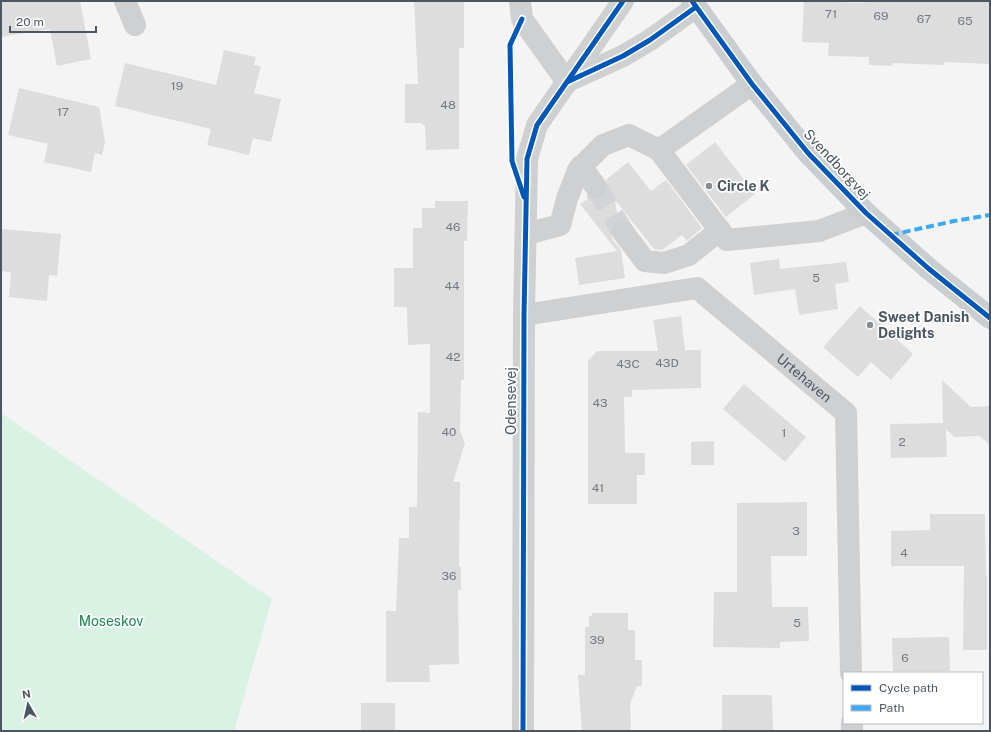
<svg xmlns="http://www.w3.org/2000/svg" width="991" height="732" font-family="'Public Sans',sans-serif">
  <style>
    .green { fill: #d9f2e3 }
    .building { fill: #ddddde }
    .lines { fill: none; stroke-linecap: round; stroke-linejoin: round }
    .minor-tunnel { stroke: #d2d4d7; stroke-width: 22; stroke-dasharray: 22 11; stroke-linecap: butt }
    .minor { stroke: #ced0d2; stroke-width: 22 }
    .major { stroke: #caced1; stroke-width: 22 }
    .quiet { stroke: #3fa9f5; stroke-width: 4; stroke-dasharray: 8 4; stroke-linecap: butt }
    .cycleway-casing { stroke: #fff; stroke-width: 8 }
    .cycleway { stroke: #0057b8; stroke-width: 5 }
    .poi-dot { fill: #868d94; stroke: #fff; stroke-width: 1.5 }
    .labels { text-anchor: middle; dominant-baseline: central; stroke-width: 3.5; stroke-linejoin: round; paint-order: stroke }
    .number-label { font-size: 12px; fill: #707881 }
    .street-label { font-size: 14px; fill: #4a5661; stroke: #fff }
    .poi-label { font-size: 14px; font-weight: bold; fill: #4a5661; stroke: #fff; text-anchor: start }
    .park-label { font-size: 14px; fill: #17864f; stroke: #fff }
  </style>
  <rect width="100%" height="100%" fill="#f4f4f4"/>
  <path class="green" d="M1,413L272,599L234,731H1Z"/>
  <g class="building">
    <path d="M1,1H80L91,59L57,66L50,29L1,37Z"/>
    <path d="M414,1H464V48H459V149L426,150L425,125H422V123H405V84H418Z"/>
    <path d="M804,1L865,3V1H990V64L944,62L943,65L893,63L892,66L869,65V57L828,56L829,43L802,42Z"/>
    <path d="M224,50L256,57L254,65L261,66L254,93L281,99L271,142L253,138L249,155L207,145L211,129L115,106L125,63L216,85Z"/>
    <path d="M19,88L99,107L105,142L102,155L95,153L91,172L44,162L48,144L8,135Z"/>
    <path d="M715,142L755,194L726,217L686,165Z"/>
    <path d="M628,162L651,191L666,180L702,228L687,241L682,235L662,250L654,249L615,200L618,221L612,227L611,233L613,240L621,250L625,278L579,285L575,258L617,251L580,204L588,199L586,196L587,195L591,198L597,199L604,197L607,193L608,186L606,180Z"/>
    <path d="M435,201H468L467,241H464V380H461L460,431L465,443L453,482H460L459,567H461V590H458L459,664L429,665L430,682H386V611H396L399,538H409V507H417L418,412L430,413V344L408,345L407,307H394V268H413V228H422V208H435Z"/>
    <path d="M1,229L61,234L57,276L49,275L47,301L9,297L11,272L1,271Z"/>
    <path d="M779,259L780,269L846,262L849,282L835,284L838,309L799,315L795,289L754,295L750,263Z"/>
    <path d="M860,306L913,354L891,380L871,362L858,377L823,347Z"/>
    <path d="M681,316L685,350H701V388L632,390V397H624L625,453H645V475H637V504H588V361L597,351H658L653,320Z"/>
    <path d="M942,380L971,407L990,406V445L979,436L954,437L946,429L947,457L891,458L890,424L943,423Z"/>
    <path d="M744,384L806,437L785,462L723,409Z"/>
    <path d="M714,441V465H691V442Z"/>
    <path d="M807,502V556H771L772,607H808L809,641L780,642V648L713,647L714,592H737V503Z"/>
    <path d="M930,514H985L986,576L987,577V650H963L964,566H891V531L930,530Z"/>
    <path d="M592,613H628V630H635V660H642V686H637L630,704L631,731H582L578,675H585V627H589V616H592Z"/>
    <path d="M949,637L950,671H893L892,638Z"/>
    <path d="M722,695H772L773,731H722Z"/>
    <rect x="361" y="703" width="34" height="28"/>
  </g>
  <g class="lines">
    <path class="minor-tunnel" d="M596,187L623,232"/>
    <g class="minor">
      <path d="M125,1L135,25"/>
      <path d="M520,1L522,19L567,82"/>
      <path d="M568,81L623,56L650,40L696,7"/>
      <path d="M752,84L659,150L727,240L819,231L866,213"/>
      <path d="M581,166L596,187"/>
      <path d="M623,232L645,261L664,263L689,255L720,230"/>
      <path d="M526,234L560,225L567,199L578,170L603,145L629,135L659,150"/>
      <path id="s1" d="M524,315L697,288L846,413L851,673"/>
      <path d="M852,723V731"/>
      <path d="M523,731L524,315L527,159L537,125L623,1"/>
    </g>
    <path class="major" d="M692,1L752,84L808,153L866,213L929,269L990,318"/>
    <path class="quiet" d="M891,235L954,221L990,215"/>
    <g class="cycleway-casing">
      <g id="cycleway">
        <path d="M692,1L752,84L808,153L866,213L929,269L990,318"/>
        <path d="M522,19L510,45L512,161L524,197"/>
        <path d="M567,82L623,56L650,40L696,7"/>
        <path d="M523,731L524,315L527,159L537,125L623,1"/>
      </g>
    </g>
    <use href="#cycleway" class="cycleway"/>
  </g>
  <g class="poi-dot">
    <circle cx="709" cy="186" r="4"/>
    <circle cx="870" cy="325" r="4"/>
  </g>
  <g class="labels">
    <g class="number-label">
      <text x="831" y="14">71</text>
      <text x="881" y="16">69</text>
      <text x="924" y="19">67</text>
      <text x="965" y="21">65</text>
      <text x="177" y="86">19</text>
      <text x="448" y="105">48</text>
      <text x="63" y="112">17</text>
      <text x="453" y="227">46</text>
      <text x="816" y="278">5</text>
      <text x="452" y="286">44</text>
      <text x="453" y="357">42</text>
      <text x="667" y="363">43D</text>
      <text x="628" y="364">43C</text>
      <text x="600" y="403">43</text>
      <text x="449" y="432">40</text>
      <text x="784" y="433">1</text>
      <text x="902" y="442">2</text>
      <text x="598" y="488">41</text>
      <text x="796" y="531">3</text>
      <text x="904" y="553">4</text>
      <text x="449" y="576">36</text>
      <text x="797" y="623">5</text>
      <text x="597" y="640">39</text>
      <text x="905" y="658">6</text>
    </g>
    <g class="street-label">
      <text transform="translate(837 164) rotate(47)">Svendborgvej</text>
      <text stroke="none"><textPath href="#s1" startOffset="315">Urtehaven</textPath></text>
      <text transform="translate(511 401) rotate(-90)">Odensevej</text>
    </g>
    <g class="poi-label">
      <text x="717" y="186">Circle K</text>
      <text x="878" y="317">Sweet Danish<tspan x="878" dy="16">Delights</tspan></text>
    </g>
    <g class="park-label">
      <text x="111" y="621">Moseskov</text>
    </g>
  </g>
  <rect width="991" height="732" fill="none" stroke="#4a5661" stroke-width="4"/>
  <rect x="843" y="672" width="140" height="52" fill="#ffffff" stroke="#b7bbc0"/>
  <rect x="851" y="685" width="20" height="6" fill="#0057b8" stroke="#b7bbc0"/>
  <text x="879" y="692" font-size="12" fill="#4a5661">Cycle path</text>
  <rect x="851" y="705" width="20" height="6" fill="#3fa9f5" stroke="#b7bbc0"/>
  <text x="879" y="712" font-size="12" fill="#4a5661">Path</text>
  <g transform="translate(28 704) rotate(351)" stroke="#ffffff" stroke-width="3" paint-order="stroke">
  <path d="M0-3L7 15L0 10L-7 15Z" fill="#4a5661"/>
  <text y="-6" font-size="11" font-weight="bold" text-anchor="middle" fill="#4a5661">N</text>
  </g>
  <path d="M10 26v6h86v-6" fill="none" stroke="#4a5661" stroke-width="2"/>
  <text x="16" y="26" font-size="12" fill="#4a5661" stroke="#ffffff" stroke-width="3" paint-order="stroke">20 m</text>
</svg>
